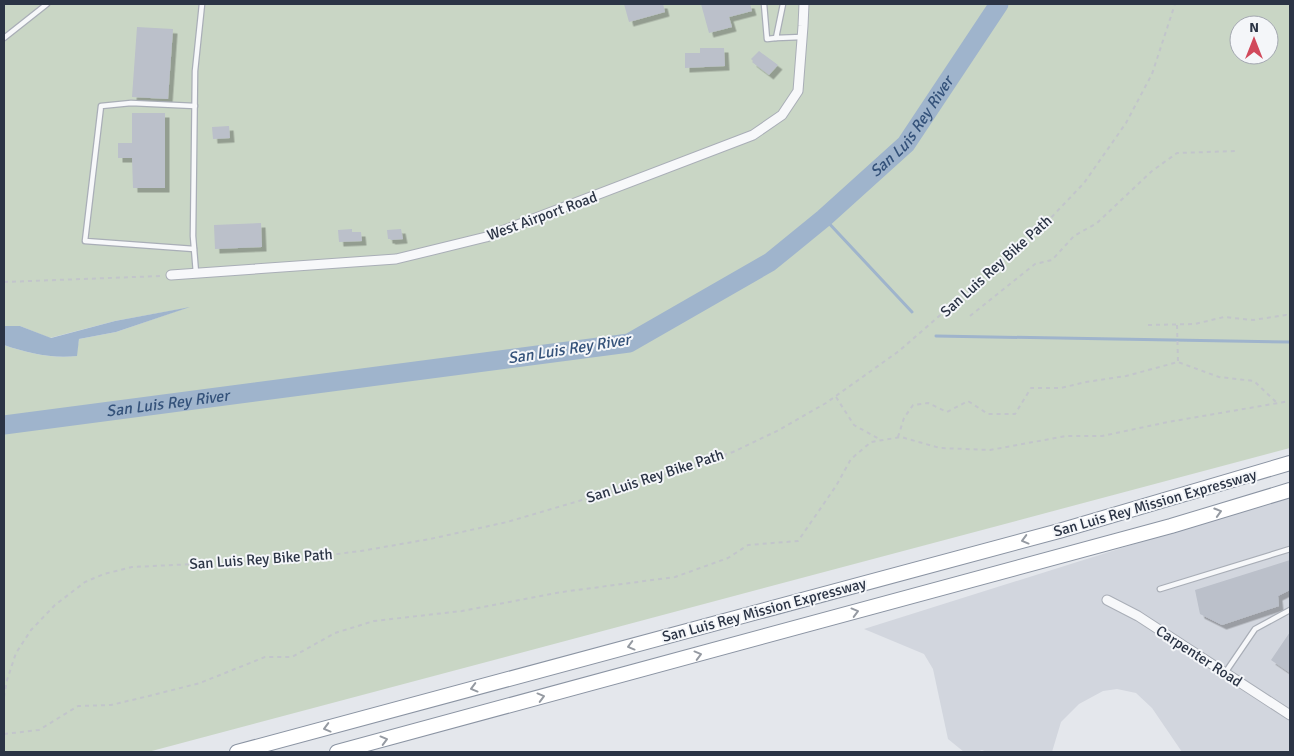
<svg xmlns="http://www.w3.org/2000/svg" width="1294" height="756" font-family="Signika,sans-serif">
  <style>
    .built { fill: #d2d6de }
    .green { fill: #c9d6c5; fill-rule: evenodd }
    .water { fill: #9fb4cc }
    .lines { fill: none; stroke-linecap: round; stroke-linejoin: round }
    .stream { stroke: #9fb4cc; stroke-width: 3 }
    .river { stroke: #9fb4cc; stroke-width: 19 }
    .building { fill: #bbc0ca; filter: url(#shadow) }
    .service-casing { stroke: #a9aeb7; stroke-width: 7 }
    .minor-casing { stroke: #a9aeb7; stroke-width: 11 }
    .trunk-casing { stroke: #8b94a3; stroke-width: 16 }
    .path { stroke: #c2c5cb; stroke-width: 2; stroke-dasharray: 4 4; stroke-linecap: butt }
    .service { stroke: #f7f8fa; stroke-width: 4.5 }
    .minor { stroke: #f7f8fa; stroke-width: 9 }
    .trunk { stroke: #fff; stroke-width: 14 }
    .oneway { stroke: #959aa2 }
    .labels { text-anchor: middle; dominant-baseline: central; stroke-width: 4; stroke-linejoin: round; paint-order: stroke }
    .street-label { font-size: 15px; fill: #2b3445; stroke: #f4f6f9 }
    .water-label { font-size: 16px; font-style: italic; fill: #34527a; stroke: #f4f6f9 }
  </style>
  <defs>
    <filter id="shadow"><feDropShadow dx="4.5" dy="4.5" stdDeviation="0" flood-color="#0004"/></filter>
  </defs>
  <rect width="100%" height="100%" fill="#e4e7ec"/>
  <path class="built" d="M1290,495V752H1182L1152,708L1136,693L1117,689L1103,691L1079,704L1061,722L1052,752H987L982,750L976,752H964L948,739L933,669L924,654L864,629Z"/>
  <path class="green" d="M4,4H1290V448L148,752H4V345C27,353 52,359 76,356L79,339L116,332L186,308L115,321L50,338L20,326H4ZM1239,25H1269V55H1239Z"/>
  <path class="water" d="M190,307L116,332L79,339L77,356C52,359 27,353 4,345V326H20L51,338L115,321Z"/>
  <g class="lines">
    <g class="stream">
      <path d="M824,218L912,312"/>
      <path d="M936,336L1290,342"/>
    </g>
    <path class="river" id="s1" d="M4,425L629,343L770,262L824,218L906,144L999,4"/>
  </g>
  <g class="building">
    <path d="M624,4H663L665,12L629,22Z"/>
    <path d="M701,4H750L752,11L729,17L732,27L709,33Z"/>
    <path d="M137,27L173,29L168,99L132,97Z"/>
    <path d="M700,48H724L725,66L685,68V53H700Z"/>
    <path d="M759,51L778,65L769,75L752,62L753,61L751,59Z"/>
    <path d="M132,113H165V188H133L132,158H118V143H132Z"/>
    <path d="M229,126L230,138L213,139L212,127Z"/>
    <path d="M261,223L262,247L215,249L214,225Z"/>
    <path d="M352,229V232H361L362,241L339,242L338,230Z"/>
    <path d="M401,229L403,239L391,240L390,239H388L387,230Z"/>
    <path d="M1290,560V590L1278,596L1279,606L1222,625L1200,614L1195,590Z"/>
    <path d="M1290,632V673L1271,660Z"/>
  </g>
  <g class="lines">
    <g class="service-casing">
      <g id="service">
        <path d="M764,4L767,39L776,38"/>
        <path d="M783,4L776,38L802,37"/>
        <path d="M4,38L47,4"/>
        <path d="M194,249L85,241L101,106L131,103L195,106"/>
        <path d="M196,273L193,236L195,71L202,4"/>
        <path d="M1160,589L1290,549"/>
        <path d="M1225,673L1255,629L1290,610"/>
      </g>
    </g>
    <g class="minor-casing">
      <g id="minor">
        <path d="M171,275L396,259L486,237L753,135L782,115L798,91L803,26L804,4"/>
        <path d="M1107,600L1138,616L1290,715"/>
      </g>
    </g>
    <g class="trunk-casing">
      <g id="trunk">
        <path d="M237,752L1059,531L1290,463"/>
        <path d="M337,752L1171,526L1290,490"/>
      </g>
    </g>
    <g class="path">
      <path d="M4,282L161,276"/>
      <path d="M970,316L1035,264L1052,260L1074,236L1097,223L1152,171L1177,153L1237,151"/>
      <path d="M1148,325L1195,324L1224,317L1253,320L1286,315L1290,318"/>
      <path d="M1177,325L1178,362"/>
      <path d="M836,397L854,425L881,440"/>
      <path d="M898,437L904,418L913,405L928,403L947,412L968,401L988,414H1015L1031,388H1061L1086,382L1126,376L1178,362L1219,377L1254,381L1277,403"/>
      <path d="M4,697L7,680L16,653L31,630L55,605L85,582L104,574L132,567L298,559L361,551L430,539L507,522L613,491L733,452L779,430L826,403L899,351L1045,224L1084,183L1126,123L1152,74L1175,4"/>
      <path d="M4,734L39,730L78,706L111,705L153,695L200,683L265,657H292L335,633L374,621L462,611L562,592L675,577L728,558L748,545L798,541L836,486L851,459L871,442L901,437L940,448L990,450L1066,436H1102L1168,422L1290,401"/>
    </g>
    <use href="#service" class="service"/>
    <use href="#minor" class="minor"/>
    <use href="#trunk" class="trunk"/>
  </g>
  <defs><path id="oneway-chevron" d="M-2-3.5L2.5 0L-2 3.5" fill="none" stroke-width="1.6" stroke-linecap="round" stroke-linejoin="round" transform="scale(1.25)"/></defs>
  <g class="oneway">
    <use href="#oneway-chevron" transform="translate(1218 512) rotate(-17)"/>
    <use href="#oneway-chevron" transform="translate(1025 540) rotate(165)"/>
    <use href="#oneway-chevron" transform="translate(855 612) rotate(-15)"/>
    <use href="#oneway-chevron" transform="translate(631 646) rotate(165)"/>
    <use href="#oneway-chevron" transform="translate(698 655) rotate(-15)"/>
    <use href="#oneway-chevron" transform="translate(474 688) rotate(165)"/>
    <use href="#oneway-chevron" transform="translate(541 697) rotate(-15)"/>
    <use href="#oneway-chevron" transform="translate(327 728) rotate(165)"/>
    <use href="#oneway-chevron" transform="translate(384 740) rotate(-15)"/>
  </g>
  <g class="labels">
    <g class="street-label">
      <text transform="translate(542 216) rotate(-20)">West Airport Road</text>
      <text transform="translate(996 266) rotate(-42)">San Luis Rey Bike Path</text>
      <text transform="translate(655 476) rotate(-18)">San Luis Rey Bike Path</text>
      <text transform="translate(1155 503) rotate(-16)">San Luis Rey Mission Expressway</text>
      <text transform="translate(261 559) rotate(-4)">San Luis Rey Bike Path</text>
      <text transform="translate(764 610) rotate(-15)">San Luis Rey Mission Expressway</text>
      <text transform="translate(1199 656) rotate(33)">Carpenter Road</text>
    </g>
    <g class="water-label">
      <text stroke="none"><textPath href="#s1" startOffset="990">San Luis Rey River</textPath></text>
      <text transform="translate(569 349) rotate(-9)">San Luis Rey River</text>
      <text stroke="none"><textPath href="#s1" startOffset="165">San Luis Rey River</textPath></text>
    </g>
  </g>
  <rect width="1294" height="756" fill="none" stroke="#2b3445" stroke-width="10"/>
  <g transform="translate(1254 40)"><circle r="24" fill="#f4f6f9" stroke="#a4a8b1"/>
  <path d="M0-4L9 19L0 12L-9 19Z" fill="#d1495b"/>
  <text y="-8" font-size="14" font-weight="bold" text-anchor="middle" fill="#2b3445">N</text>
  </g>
</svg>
